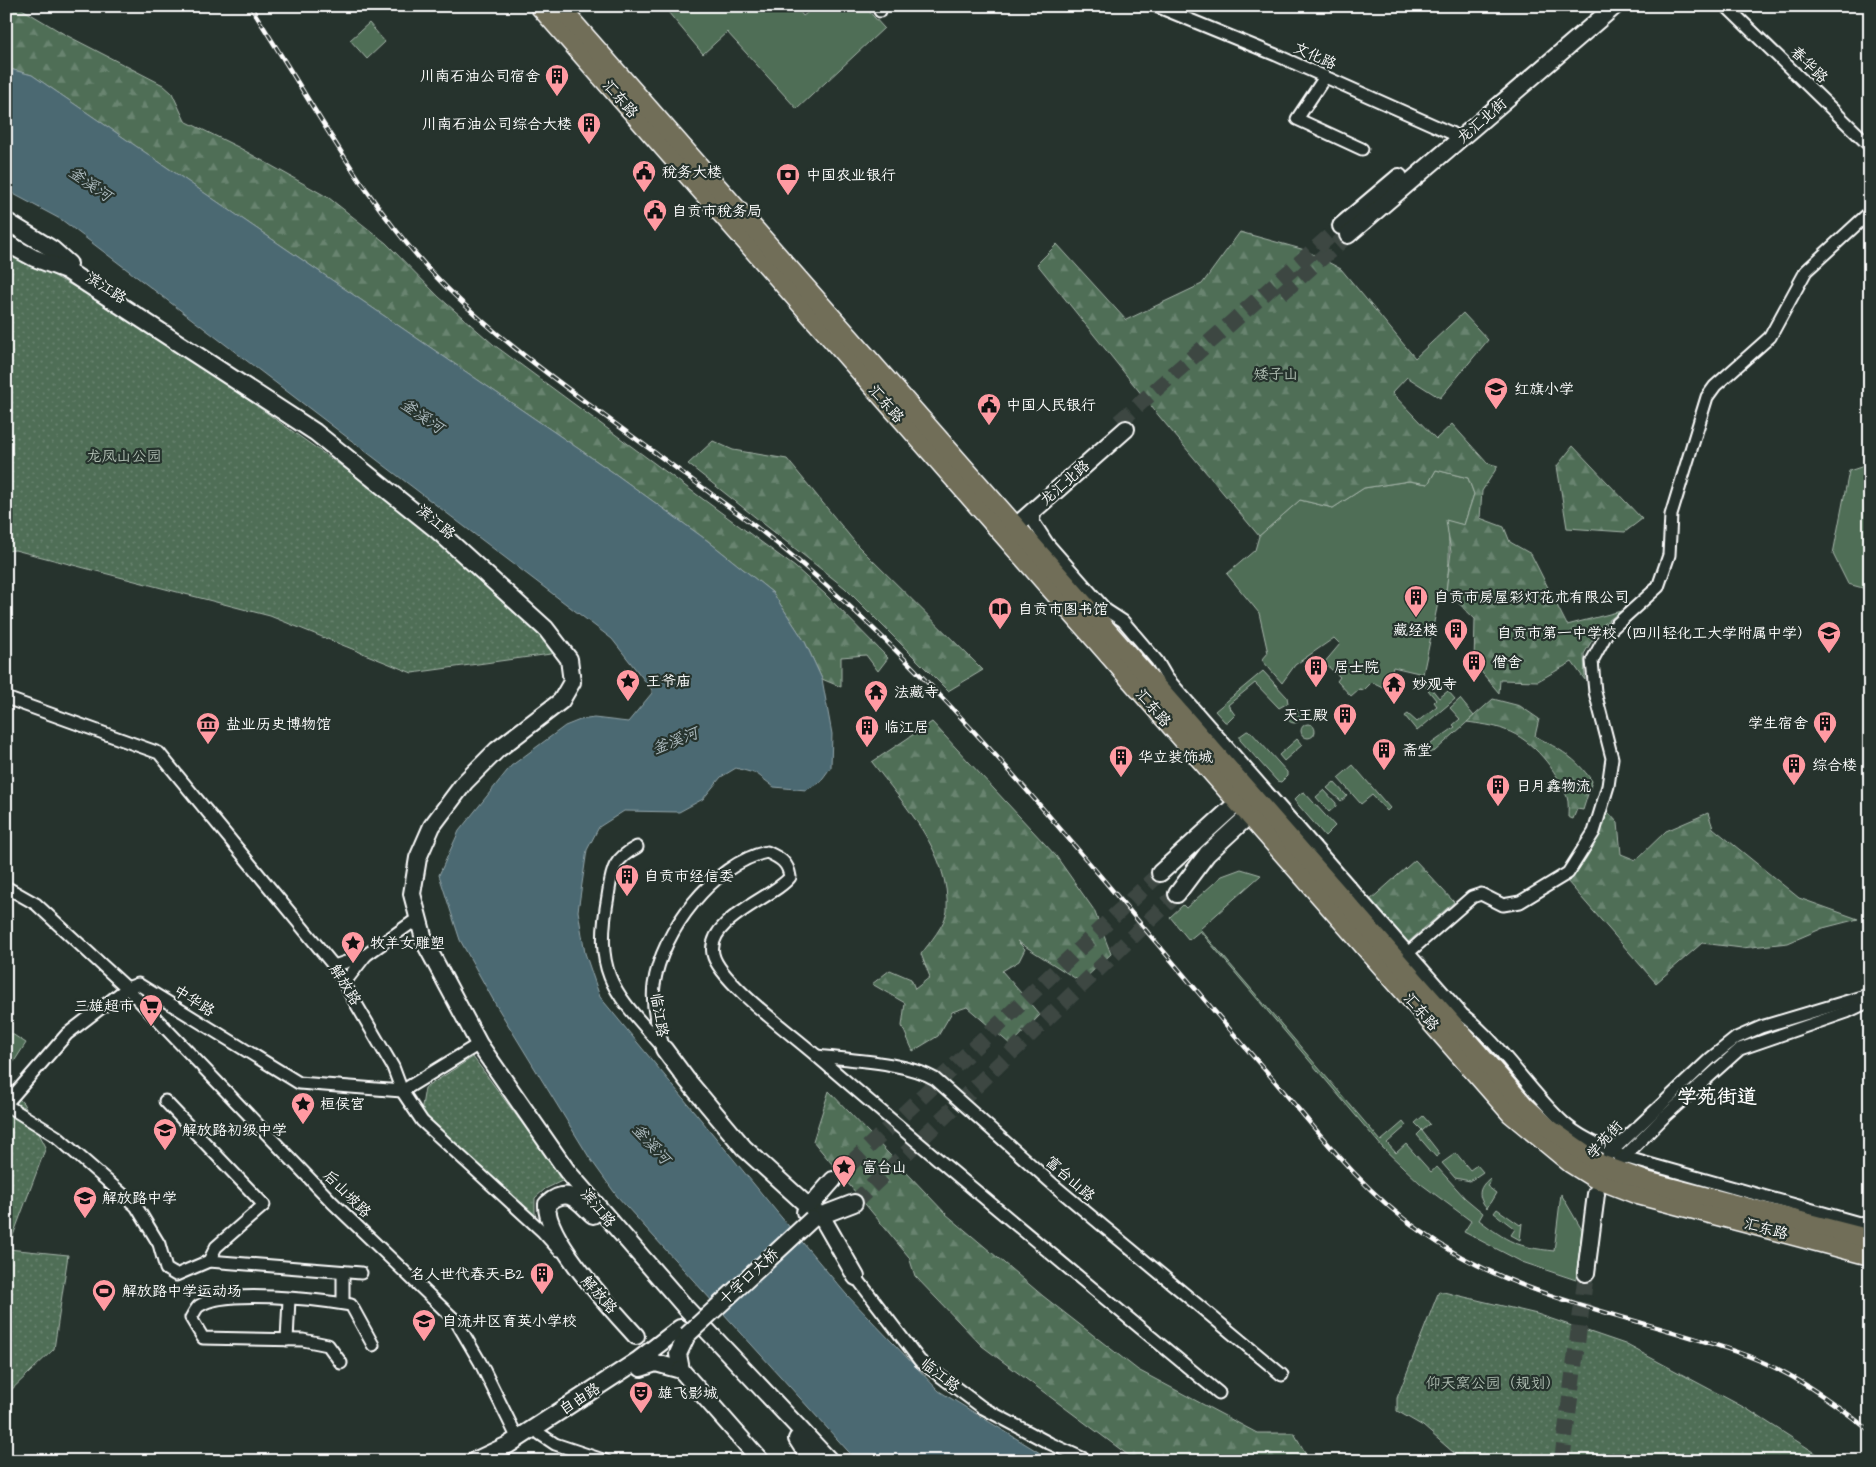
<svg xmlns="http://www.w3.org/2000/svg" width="1876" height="1467" font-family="'Architects Daughter','LXGW WenKai TC',sans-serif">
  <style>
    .grass { fill: #4f6e57; stroke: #a7b6ab }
    .forest { fill: url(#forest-firs); stroke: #a7b6ab }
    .park { fill: url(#park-dots); stroke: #a7b6ab }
    .water { fill: #4b6972; stroke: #93a5aa }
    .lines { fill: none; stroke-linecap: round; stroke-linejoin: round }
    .secondary-tunnel { stroke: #3c4742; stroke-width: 16; stroke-dasharray: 16 8; stroke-linecap: butt }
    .street-casing { stroke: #fff; stroke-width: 15 }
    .secondary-casing { stroke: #fff; stroke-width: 20 }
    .primary-casing { stroke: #fff; stroke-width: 21 }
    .street { stroke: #26332d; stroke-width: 11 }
    .secondary { stroke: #26332d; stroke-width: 16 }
    .primary { stroke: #716e59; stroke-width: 18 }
    .rail-casing { stroke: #fff; stroke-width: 4.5 }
    .rail { stroke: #26332d; stroke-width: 2.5; stroke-dasharray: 8; stroke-linecap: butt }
    .secondary-bridge-casing { stroke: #fff; stroke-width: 20; stroke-linecap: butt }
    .secondary-bridge { stroke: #26332d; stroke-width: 16 }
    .labels { text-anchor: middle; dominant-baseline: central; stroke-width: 4.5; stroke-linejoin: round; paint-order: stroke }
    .street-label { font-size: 15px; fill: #fff; stroke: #26332d }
    .poi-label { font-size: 15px; fill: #fff; stroke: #26332d; text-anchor: start }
    .park-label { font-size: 15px; fill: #b0beb3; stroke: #26332d }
    .water-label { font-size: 16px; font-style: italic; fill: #aebcc0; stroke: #26332d }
    .district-label { font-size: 20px; font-weight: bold; fill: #fff; stroke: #26332d }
  </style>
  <defs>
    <pattern id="forest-firs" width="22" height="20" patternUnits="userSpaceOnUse" patternTransform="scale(1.25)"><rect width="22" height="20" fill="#4f6e57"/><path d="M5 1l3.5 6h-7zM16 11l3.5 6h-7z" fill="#698470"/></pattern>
    <pattern id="park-dots" width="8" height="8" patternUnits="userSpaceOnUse" patternTransform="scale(1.25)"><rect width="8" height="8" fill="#4f6e57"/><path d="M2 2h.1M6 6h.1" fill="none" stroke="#698470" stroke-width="1.8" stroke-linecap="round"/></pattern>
  </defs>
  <rect width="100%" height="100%" fill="#26332d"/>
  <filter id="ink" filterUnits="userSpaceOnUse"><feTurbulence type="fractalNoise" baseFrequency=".02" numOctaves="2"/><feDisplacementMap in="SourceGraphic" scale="10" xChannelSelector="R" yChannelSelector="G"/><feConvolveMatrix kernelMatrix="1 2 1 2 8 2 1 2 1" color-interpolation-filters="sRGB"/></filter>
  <g filter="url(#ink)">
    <g class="grass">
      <path d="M663,6H796L803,16L816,6H864L884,28L797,109L727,32L703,54Z"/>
      <path d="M369,23L385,42L367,59L350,40Z"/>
      <path d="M1864,466L1870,467V590L1848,584L1833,554L1849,471Z"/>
      <path d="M1436,470L1468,478L1474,494L1464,525L1447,521C1451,552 1449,573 1444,604L1438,603L1423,674L1393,667L1387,689L1372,682L1364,690L1359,689L1351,696L1337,681L1340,677L1324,663L1340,644L1334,638L1295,665L1282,683L1262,660L1268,653L1259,613L1227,574L1255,550L1259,536L1300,500L1333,508L1364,488L1409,481L1428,484Z"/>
      <path d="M1263,671L1287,697L1288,703L1279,708L1255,683L1228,705L1235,715L1228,722H1225L1215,711Z"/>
      <path d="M1417,676L1422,677L1439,698L1448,691L1455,699L1417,731L1405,716L1408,714L1417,722L1437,706L1434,702L1436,700Z"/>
      <path d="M1460,699L1474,716L1435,751L1428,753L1422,745L1425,743L1428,746L1455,727L1453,725L1460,719L1450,708Z"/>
      <circle cx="1294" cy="716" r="7"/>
      <circle cx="1308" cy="731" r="7"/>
      <path d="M1247,731L1251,732L1287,772V776L1281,782L1277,781L1240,740V736Z"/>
      <path d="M1297,739L1302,745L1284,761L1279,755Z"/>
      <path d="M1353,765L1390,808L1387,811L1372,795L1361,804L1338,778Z"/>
      <path d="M1334,782L1347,796L1341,801L1327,788Z"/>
      <path d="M1324,790L1336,803V806L1329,812L1316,797Z"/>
      <path d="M1304,792L1335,826L1325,836L1294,800L1301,793Z"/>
      <path d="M1241,869L1261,875L1200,929L1381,1141L1403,1122L1406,1126L1387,1143L1396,1153L1406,1144L1431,1172L1437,1167L1465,1198L1483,1213L1479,1220C1508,1242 1517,1247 1554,1251L1561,1194L1582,1230L1576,1280L1522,1262L1464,1232L1471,1221L1421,1184L1383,1148L1200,931L1189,940L1170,917L1183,905L1186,908L1222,876Z"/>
      <path d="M6,1030L26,1043L6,1074Z"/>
      <path d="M1423,1116L1430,1124L1422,1131L1440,1154L1436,1157L1417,1135L1422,1130L1415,1123Z"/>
      <path d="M1456,1153L1470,1170L1477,1165L1483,1172L1470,1181L1455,1178L1442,1163Z"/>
      <path d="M1489,1179L1491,1181L1487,1186L1496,1193L1487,1208C1477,1197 1478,1188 1489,1179Z"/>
      <path d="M1497,1209L1520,1225L1522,1223L1520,1240L1511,1235L1515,1229L1494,1213Z"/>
    </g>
    <g class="forest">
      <path d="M6,6H17L64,34L163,85L172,93L185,121L238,147L329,198L386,243L439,297L494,345L795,567L825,594L888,658L878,671L866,655L841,657V687L822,679L805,642L773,593L708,541L614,473L32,75L6,68Z"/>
      <path d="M1240,232L1305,250L1341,269L1415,358L1463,313L1488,340L1440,398L1407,377L1392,393L1436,439L1452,424L1487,463L1498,466L1482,491L1480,518L1504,527L1510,542L1531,554L1567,625L1621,611L1600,627L1584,654L1585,680L1572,662L1538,681L1500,680L1499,693L1474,663L1475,619L1446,591L1451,552L1446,520L1464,525L1474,494L1468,478L1436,470L1428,484L1409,481L1364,488L1333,508L1300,500L1259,536L1159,416L1037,264L1057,244L1126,320L1202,284Z"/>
      <path d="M713,441L733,450L787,459L858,546L983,670L948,691L845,588L688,464Z"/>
      <path d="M1573,446L1642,519L1625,532L1567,528L1557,466Z"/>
      <path d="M1493,699L1520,706L1539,719L1535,736C1561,750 1575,757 1592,781L1583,810L1577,809L1573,819L1568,817C1568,811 1569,803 1567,797C1557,771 1533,739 1505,730C1493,725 1480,724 1467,722Z"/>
      <path d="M932,722L1056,856L1094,910L1111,954L1081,982L1017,941L1025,949L1019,961L1002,971L1040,1015L1011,1045L967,1007L952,1012L938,1036L913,1051L902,1026L905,1003L872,984L890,970L911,979L915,989L930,977L921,954C929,944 946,923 947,911C951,854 904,805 872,762Z"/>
      <path d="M1607,811L1618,823L1621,854L1636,860L1666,831L1708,813L1713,828L1799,898L1858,919L1823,928L1788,943L1742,948L1702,943L1656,983L1567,881C1587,864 1599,836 1607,811Z"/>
      <path d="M1415,860L1454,902L1406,944L1369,901Z"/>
      <path d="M829,1091L946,1214L1043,1296L1138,1370L1257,1433H1294L1310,1461H1151L1128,1455L982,1346L915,1276L909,1257L813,1141Z"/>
    </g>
    <g class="park">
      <path d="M6,249L146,327L434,532L558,653L412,673L270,616L15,550L6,551Z"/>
      <path d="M473,1057L564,1180L545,1189L535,1198V1216L421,1112L425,1088Z"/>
      <path d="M6,1085L23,1103L46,1147L8,1249L68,1255L54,1349L6,1395Z"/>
      <path d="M1439,1291L1537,1314L1625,1344L1747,1409L1828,1461H1449L1454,1453L1423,1426L1397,1411V1398Z"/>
    </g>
    <path class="water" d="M6,68L32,75L614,473L708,541L773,593L805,642L822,679L832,734L831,767L820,782L806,790L774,787L757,774L736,768L721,777L703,799L679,812L624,811L599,827L587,850L578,911L585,953L600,997L776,1211L846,1294L939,1391L1053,1461H857L617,1196L589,1157L496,1005L460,940L439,875L459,831L511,766L565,726L580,720L594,718L628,722L652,693V690L612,639L62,220L6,190Z"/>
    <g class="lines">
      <g class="secondary-tunnel">
        <path d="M1282,293L1348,235"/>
        <path d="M1119,422L1341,226"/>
        <path d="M833,1180L1160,873"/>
        <path d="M854,1203L1177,894"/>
        <path d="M1562,1461L1586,1273"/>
      </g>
      <g class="street-casing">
        <g id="street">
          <path d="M880,6V11"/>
          <path d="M1156,6L1276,55L1451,133L1459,140"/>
          <path d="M1726,6L1870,146"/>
          <path d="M1325,77L1297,119L1362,149"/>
          <path d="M1036,509L1033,521L1048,544L1106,610L1123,621L1157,661L1167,678L1462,1014C1502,1045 1527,1089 1564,1123C1581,1138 1603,1147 1624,1157L1870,1226"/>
          <path d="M6,698L159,753L334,966L393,1067L402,1091L422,1121L543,1232L559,1250"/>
          <path d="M637,847C612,860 612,871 608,896C594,974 612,990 661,1045"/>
          <path d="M6,887L36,904L127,988L333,1203L456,1321L480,1362L518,1439"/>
          <path d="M1409,952L1472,897L1481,894L1503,905L1520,902L1568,873L1594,832L1608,786L1612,758L1595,692L1592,661L1607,633L1658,587L1669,555L1671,515L1707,397L1715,386L1770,337L1806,271L1870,212"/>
          <path d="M366,955L417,919"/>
          <path d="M334,966L366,955L345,982"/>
          <path d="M664,1049C658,1029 651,1006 654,985C661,932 714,863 767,852C780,858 788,862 790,877C775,897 706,919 713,954C719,982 796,1037 819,1058C951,1172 1085,1282 1219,1393"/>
          <path d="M817,1056C851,1060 906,1062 935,1079L1056,1187L1282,1375"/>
          <path d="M6,1104L67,1034L127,988L138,984L299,1083L402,1091L479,1044"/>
          <path d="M6,1105L56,1136L136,1206L159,1244L166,1269L176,1275L209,1261L216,1247L264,1205L165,1101"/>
          <path d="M1608,1155L1711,1058L1736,1038L1761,1027L1865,996L1870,992"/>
          <path d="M1620,1161L1665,1116L1740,1049L1847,1012L1870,1001"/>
          <path d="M209,1261L361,1273"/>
          <path d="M856,1277L920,1361L983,1408L1049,1443L1089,1461"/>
          <path d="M343,1303V1272"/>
          <path d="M287,1340L289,1299"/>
          <path d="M341,1363L328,1345L303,1340L203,1338L191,1318C193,1315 196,1308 199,1306C223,1288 320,1300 351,1305L373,1345"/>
          <path d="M540,1434L555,1444L606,1461"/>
        </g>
      </g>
      <g class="secondary-casing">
        <g id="secondary">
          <path d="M6,221L52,249L69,264"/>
          <path d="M1341,226L1399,177"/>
          <path d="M1348,235L1615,6"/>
          <path d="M6,243L34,258L66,270L315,432L437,530L546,629L569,659L572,682L561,701L497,750L465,782L432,826L418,858L412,894L425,943L479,1044L567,1171L686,1308L830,1461"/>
          <path d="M1007,534L1126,429"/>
          <path d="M1160,873L1247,794"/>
          <path d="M1177,894L1207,854L1259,806"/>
          <path d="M664,1049L687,1080L744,1148L810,1208"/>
          <path d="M805,1212L833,1180"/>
          <path d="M820,1214L856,1277"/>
          <path d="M593,1215C577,1200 568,1186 547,1204C545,1239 612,1309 636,1336"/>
          <path d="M812,1219L854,1203"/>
          <path d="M1586,1273L1596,1194"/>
          <path d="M641,1368L656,1363L681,1370L678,1354L687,1335"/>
          <path d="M681,1370L761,1461"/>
          <path d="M797,1439L811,1461"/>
          <path d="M474,1461L508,1445L637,1361L680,1328"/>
        </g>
      </g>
      <g class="primary-casing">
        <g id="primary">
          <path d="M539,6L1511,1114L1570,1163L1594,1178L1638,1195L1870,1256"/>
          <path d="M559,6L1524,1105L1550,1129L1600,1164L1646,1181L1870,1239"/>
        </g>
      </g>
      <use href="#street" class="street"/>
      <use href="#secondary" class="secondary"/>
      <use href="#primary" class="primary"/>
      <g class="rail-casing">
        <path id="rail" d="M250,6C312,101 365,206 446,287C490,331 541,369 591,406C642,443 692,480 743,517C811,568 873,626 932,687C1050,809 1154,944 1266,1071C1314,1126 1359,1188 1419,1230C1520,1303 1635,1314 1748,1356C1793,1373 1832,1401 1870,1431"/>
      </g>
      <use href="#rail" class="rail"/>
      <g class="secondary-bridge-casing">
        <path id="secondary-bridge" d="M687,1335L812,1219"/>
      </g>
      <use href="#secondary-bridge" class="secondary-bridge"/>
    </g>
  </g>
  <defs>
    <g id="building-pin" transform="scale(1.25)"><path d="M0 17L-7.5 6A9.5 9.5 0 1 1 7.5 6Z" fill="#ff9aa2" stroke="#26332d"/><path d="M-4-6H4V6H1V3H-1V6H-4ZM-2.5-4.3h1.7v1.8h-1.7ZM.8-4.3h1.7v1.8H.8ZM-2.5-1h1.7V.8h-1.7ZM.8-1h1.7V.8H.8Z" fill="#111"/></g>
    <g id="civic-pin" transform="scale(1.25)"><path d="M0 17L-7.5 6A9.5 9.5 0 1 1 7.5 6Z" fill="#ff9aa2" stroke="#26332d"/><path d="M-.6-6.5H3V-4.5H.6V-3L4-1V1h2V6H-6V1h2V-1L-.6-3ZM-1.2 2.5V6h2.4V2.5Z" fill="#111"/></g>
    <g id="bank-pin" transform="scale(1.25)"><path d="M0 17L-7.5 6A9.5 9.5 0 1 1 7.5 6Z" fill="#ff9aa2" stroke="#26332d"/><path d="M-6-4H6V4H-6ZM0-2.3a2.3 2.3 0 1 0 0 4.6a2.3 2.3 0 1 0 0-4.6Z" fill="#111"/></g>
    <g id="school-pin" transform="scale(1.25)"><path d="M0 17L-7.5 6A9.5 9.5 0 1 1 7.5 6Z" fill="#ff9aa2" stroke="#26332d"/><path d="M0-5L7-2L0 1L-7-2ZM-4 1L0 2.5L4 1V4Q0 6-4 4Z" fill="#111"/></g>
    <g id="library-pin" transform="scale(1.25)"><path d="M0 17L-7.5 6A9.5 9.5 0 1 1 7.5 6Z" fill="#ff9aa2" stroke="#26332d"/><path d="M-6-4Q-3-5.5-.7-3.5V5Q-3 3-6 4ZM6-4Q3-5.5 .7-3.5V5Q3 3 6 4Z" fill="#111"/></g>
    <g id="sight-pin" transform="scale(1.25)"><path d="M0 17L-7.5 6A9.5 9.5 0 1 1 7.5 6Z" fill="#ff9aa2" stroke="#26332d"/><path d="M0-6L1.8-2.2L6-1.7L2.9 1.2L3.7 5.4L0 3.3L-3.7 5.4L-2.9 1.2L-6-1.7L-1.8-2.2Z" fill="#111"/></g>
    <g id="temple-pin" transform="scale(1.25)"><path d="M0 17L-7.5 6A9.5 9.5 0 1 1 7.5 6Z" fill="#ff9aa2" stroke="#26332d"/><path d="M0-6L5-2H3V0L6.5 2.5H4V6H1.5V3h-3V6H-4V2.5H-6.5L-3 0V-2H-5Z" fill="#111"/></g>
    <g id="museum-pin" transform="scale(1.25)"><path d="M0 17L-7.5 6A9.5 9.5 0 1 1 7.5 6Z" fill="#ff9aa2" stroke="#26332d"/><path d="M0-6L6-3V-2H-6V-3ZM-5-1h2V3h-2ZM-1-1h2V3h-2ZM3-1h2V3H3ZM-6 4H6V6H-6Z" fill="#111"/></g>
    <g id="supermarket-pin" transform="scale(1.25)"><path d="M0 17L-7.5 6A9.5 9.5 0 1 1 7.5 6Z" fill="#ff9aa2" stroke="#26332d"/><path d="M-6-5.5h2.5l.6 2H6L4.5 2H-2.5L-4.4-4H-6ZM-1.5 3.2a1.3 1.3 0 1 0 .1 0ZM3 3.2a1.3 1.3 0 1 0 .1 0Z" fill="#111"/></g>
    <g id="stadium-pin" transform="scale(1.25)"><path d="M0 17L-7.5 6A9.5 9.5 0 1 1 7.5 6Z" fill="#ff9aa2" stroke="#26332d"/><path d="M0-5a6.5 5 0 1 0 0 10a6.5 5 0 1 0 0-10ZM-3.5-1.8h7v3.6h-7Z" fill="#111"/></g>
    <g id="theatre-pin" transform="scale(1.25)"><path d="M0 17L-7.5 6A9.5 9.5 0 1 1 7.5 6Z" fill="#ff9aa2" stroke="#26332d"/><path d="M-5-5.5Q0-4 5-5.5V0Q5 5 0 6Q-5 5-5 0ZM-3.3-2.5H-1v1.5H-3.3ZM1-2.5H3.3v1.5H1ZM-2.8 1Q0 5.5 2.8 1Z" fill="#111"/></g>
  </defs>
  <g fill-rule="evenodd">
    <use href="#building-pin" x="557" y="76"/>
    <use href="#building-pin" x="589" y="124"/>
    <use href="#civic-pin" x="644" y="172"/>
    <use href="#bank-pin" x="788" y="175"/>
    <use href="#civic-pin" x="655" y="211"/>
    <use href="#school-pin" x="1496" y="389"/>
    <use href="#civic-pin" x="989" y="405"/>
    <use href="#building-pin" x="1416" y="597"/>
    <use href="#library-pin" x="1000" y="609"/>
    <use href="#building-pin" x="1456" y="630"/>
    <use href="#school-pin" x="1829" y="633"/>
    <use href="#building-pin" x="1474" y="662"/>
    <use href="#building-pin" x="1316" y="667"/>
    <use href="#sight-pin" x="628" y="681"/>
    <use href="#temple-pin" x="1394" y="684"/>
    <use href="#temple-pin" x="876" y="692"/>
    <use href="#building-pin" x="1345" y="715"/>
    <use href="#building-pin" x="1825" y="723"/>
    <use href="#museum-pin" x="208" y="724"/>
    <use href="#building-pin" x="867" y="727"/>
    <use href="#building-pin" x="1384" y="750"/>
    <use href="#building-pin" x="1121" y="757"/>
    <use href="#building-pin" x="1794" y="765"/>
    <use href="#building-pin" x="1498" y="786"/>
    <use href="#building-pin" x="627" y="876"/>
    <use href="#sight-pin" x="353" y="943"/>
    <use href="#supermarket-pin" x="151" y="1006"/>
    <use href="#sight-pin" x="303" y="1104"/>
    <use href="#school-pin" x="165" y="1130"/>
    <use href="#sight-pin" x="844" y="1167"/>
    <use href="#school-pin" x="85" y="1198"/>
    <use href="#building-pin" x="542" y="1274"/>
    <use href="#stadium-pin" x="104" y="1291"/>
    <use href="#school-pin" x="424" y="1321"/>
    <use href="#theatre-pin" x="641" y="1393"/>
  </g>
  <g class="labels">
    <g class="street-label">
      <text transform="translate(1315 56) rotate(24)">文化路</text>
      <text transform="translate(1809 65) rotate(44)">春华路</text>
      <text transform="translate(620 99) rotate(49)">汇东路</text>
      <text transform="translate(1482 121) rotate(-41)">龙汇北街</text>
      <text transform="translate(106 288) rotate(33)">滨江路</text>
      <text transform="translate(886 404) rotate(49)">汇东路</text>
      <text transform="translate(1065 483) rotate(-41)">龙汇北路</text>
      <text transform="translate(436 522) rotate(40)">滨江路</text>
      <text transform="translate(1153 708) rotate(49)">汇东路</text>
      <text transform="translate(345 985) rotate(58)">解放路</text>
      <text transform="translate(194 1001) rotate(32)">中华路</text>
      <text transform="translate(1421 1012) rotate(49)">汇东路</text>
      <text transform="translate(659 1015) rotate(81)">临江路</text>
      <text transform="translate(1605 1140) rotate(-48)">学苑街</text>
      <text transform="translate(1070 1179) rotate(41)">富台山路</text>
      <text transform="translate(347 1194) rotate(45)">后山坡路</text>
      <text transform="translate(598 1208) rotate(50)">滨江路</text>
      <text transform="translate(1766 1229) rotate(15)">汇东路</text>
      <text transform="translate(749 1277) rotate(-43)">十字口大桥</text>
      <text transform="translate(599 1295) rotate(48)">解放路</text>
      <text transform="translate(940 1375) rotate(38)">临江路</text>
      <text transform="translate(580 1399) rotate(-33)">自由路</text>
    </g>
    <g class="poi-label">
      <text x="540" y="76" text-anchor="end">川南石油公司宿舍</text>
      <text x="572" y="124" text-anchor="end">川南石油公司综合大楼</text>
      <text x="662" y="172">税务大楼</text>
      <text x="806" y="175">中国农业银行</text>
      <text x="672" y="211">自贡市税务局</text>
      <text x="1514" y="389">红旗小学</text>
      <text x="1006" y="405">中国人民银行</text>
      <text x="1434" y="597">自贡市房屋彩灯花术有限公司</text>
      <text x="1018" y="609">自贡市图书馆</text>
      <text x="1438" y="630" text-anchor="end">藏经楼</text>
      <text x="1812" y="633" text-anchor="end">自贡市第一中学校（四川轻化工大学附属中学）</text>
      <text x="1492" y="662">僧舍</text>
      <text x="1334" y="667">居士院</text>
      <text x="646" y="681">王爷庙</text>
      <text x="1412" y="684">妙观寺</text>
      <text x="894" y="692">法藏寺</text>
      <text x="1328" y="715" text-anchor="end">天王殿</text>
      <text x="1808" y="723" text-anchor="end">学生宿舍</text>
      <text x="226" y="724">盐业历史博物馆</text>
      <text x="884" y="727">临江居</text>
      <text x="1402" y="750">斋堂</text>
      <text x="1138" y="757">华立装饰城</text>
      <text x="1812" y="765">综合楼</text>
      <text x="1516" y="786">日月鑫物流</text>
      <text x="644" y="876">自贡市经信委</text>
      <text x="370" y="943">牧羊女雕塑</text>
      <text x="134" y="1006" text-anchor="end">三雄超市</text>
      <text x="320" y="1104">桓侯宫</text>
      <text x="182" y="1130">解放路初级中学</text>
      <text x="862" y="1167">富台山</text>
      <text x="102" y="1198">解放路中学</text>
      <text x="524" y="1274" text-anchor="end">名人世代春天-B2</text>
      <text x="122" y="1291">解放路中学运动场</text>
      <text x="442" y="1321">自流井区育英小学校</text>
      <text x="658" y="1393">雄飞影城</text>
    </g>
    <g class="park-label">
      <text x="1276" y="374">矮子山</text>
      <text x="124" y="456">龙凤山公园</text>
      <text x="1493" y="1383">仰天窝公园（规划）</text>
    </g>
    <g class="water-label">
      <text transform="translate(90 184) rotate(35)">釜溪河</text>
      <text transform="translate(422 416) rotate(35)">釜溪河</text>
      <text transform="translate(675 741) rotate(-21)">釜溪河</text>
      <text transform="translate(651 1144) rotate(48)">釜溪河</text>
    </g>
    <g class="district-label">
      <text x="1717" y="1097">学苑街道</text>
    </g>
  </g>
  <rect width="1876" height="1467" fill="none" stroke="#26332d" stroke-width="25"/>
  <rect x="12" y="12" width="1851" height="1442" fill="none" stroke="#fff" stroke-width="2" filter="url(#ink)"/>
</svg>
